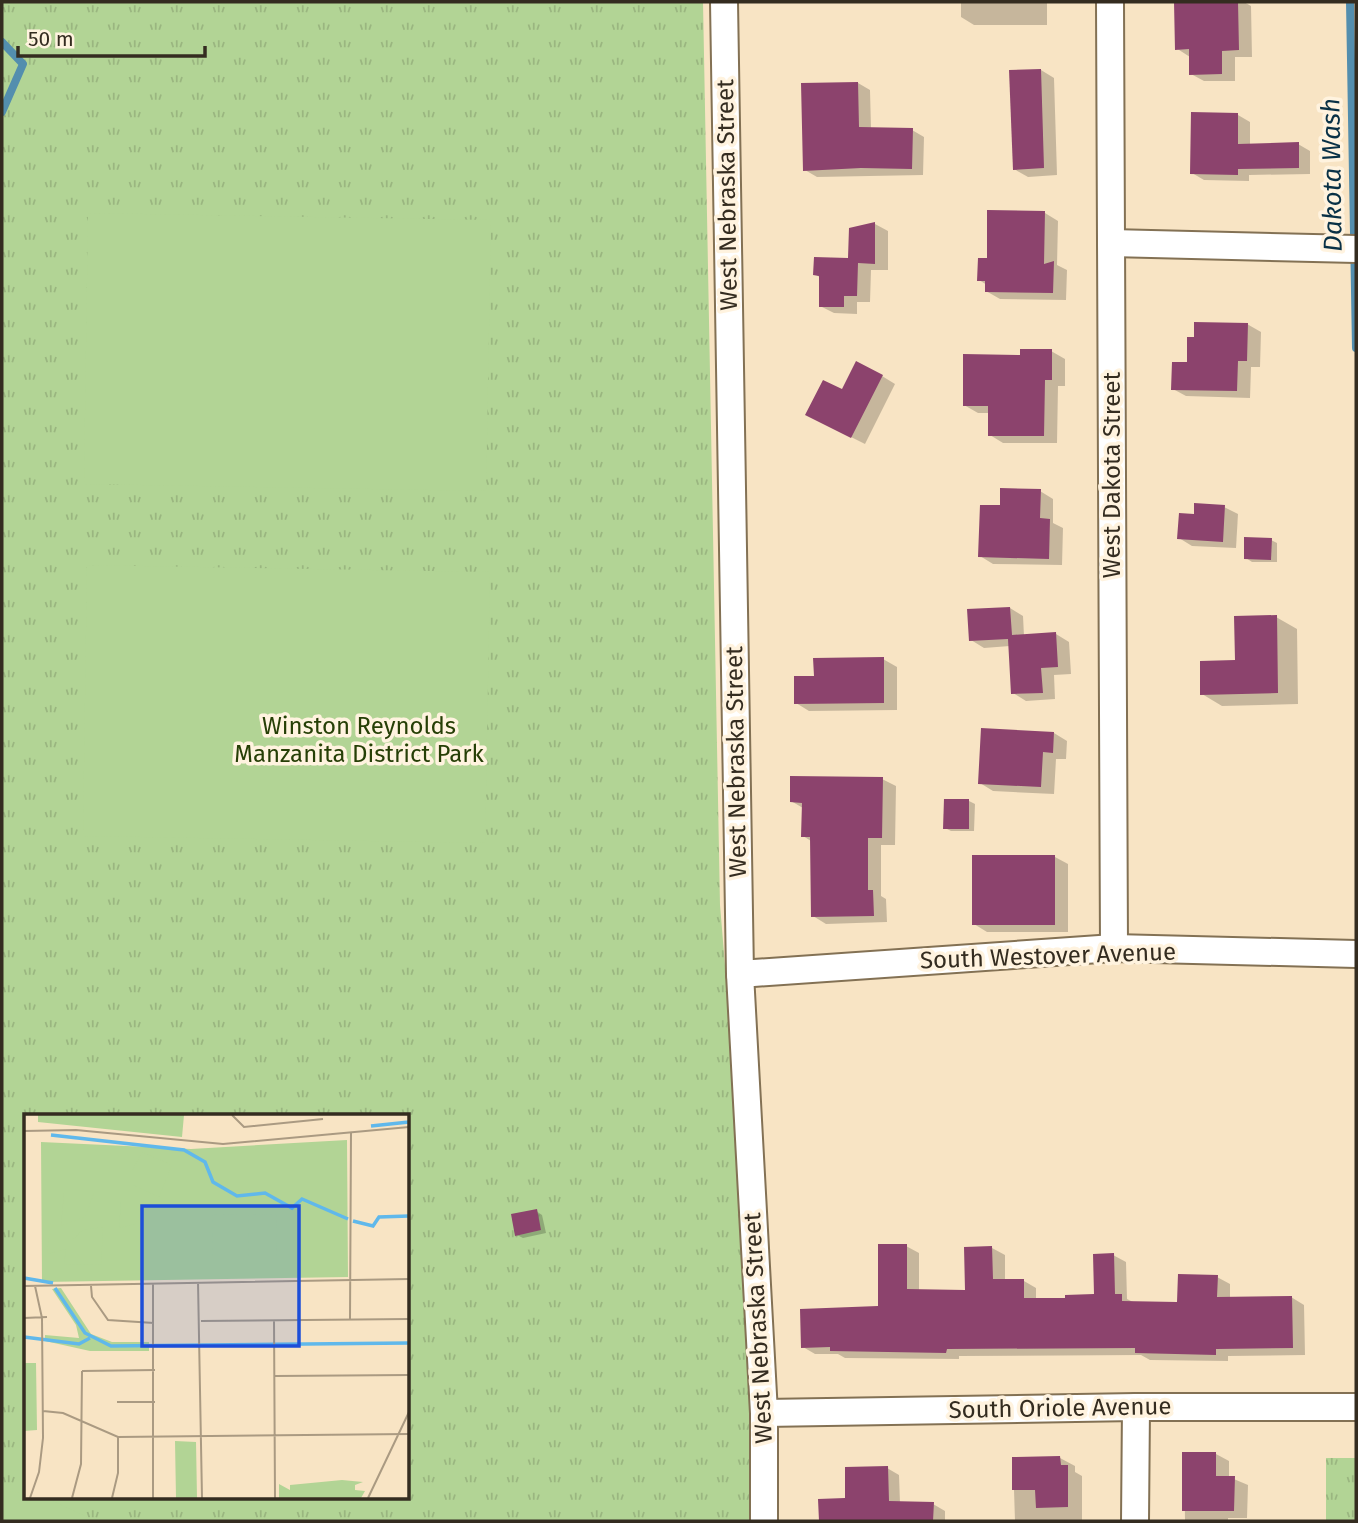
<svg xmlns="http://www.w3.org/2000/svg" width="1358" height="1523" font-family="'Fira Sans',sans-serif">
  <style>
    .grass { fill: url(#grass-tufts); fill-rule: evenodd }
    .pitch { fill: #b2d495 }
    .shadow { fill: #0003 }
    .lines { fill: none; stroke-linecap: round; stroke-linejoin: round }
    .stream { stroke: #538eae; stroke-width: 8 }
    .building { fill: #8c436d }
    .minor-casing { stroke: #837154; stroke-width: 30 }
    .minor { stroke: #fff; stroke-width: 26 }
    .labels { text-anchor: middle; dominant-baseline: central; stroke-width: 7; stroke-linejoin: round; paint-order: stroke }
    .street-label { font-size: 24px; fill: #342c20; stroke: #fff3df }
    .park-label { font-size: 24px; fill: #263f06; stroke: #fff3df }
    .water-label { font-size: 26px; font-style: italic; fill: #093146; stroke: #fff3df }
    .inset-river { fill: none; stroke: #60b8eb; stroke-width: 3.5 }
    .inset-road { fill: none; stroke: #aa9a82; stroke-width: 2 }
    .view { fill: #1d4ed8; fill-opacity: 0.15; stroke: #1d4ed8; stroke-width: 3.5 }
    .inset-edge { fill: none; stroke: #342c20; stroke-width: 3.5 }
  </style>
  <defs>
    <pattern id="grass-tufts" width="24" height="20" patternUnits="userSpaceOnUse" patternTransform="scale(1.75)"><rect width="24" height="20" fill="#b2d495"/><path d="M3 7l-1-3M5 7V3M7 7l1-3M15 17l-1-3M17 17v-4M19 17l1-3" fill="none" stroke="#9ab680"/></pattern>
  </defs>
  <rect width="100%" height="100%" fill="#f8e4c4"/>
  <g class="grass">
    <path d="M2,2H703L720,905L739,1134L750,1409V1521H2ZM26,1115H408V1497H26Z"/>
    <rect x="1326" y="1458" width="30" height="63"/>
  </g>
  <g class="pitch">
    <path d="M88,213L491,220L486,491L84,484Z"/>
    <path d="M87,565L490,572L485,843L83,836Z"/>
    <path d="M2,1491L26,1493V1497H44L96,1521H2Z"/>
  </g>
  <g class="shadow">
    <path d="M961,2H1047V25H974L961,17Z"/>
    <path d="M1176,2H1244L1251,6L1252,57H1235V81H1204L1191,74L1190,57L1176,48Z"/>
    <path d="M1041,70L1054,78L1057,175L1028,177L1014,169Z"/>
    <path d="M858,83L870,90L871,129L912,130L924,137L923,175L817,177L805,170Z"/>
    <path d="M1238,115L1250,122V145L1298,144L1310,151V174L1249,175V181L1204,180L1192,173Z"/>
    <path d="M1045,213L1058,221L1057,265L1067,270L1066,300L1000,299L986,291L987,285L979,280L988,260Z"/>
    <path d="M875,224L888,231V270H871L870,302H857V314L834,313L820,306L821,278L815,274L849,259L850,230Z"/>
    <path d="M1247,324L1261,332L1260,367H1251L1250,398L1186,396L1173,389L1188,364Z"/>
    <path d="M1051,351L1065,359V386H1058L1057,443H1003L990,435V413H978L964,405L1022,357Z"/>
    <path d="M882,376L895,384L865,444L821,422L843,392Z"/>
    <path d="M1040,491L1053,499V523L1063,528L1062,565L993,564L980,556L1002,507Z"/>
    <path d="M1224,507L1238,514L1236,548L1192,546L1179,538L1195,516Z"/>
    <path d="M1271,540L1277,543V562H1252L1246,558Z"/>
    <path d="M1010,608L1023,616L1024,636L1056,634L1069,642L1071,674L1054,675L1055,699L1026,701L1013,693L1010,646L984,648L971,640Z"/>
    <path d="M1276,617L1297,629L1298,704L1222,706L1202,694L1237,662Z"/>
    <path d="M883,659L897,667V710L809,711L796,703L815,678Z"/>
    <path d="M1054,733L1067,741L1066,759H1056L1054,794L993,791L980,783Z"/>
    <path d="M882,779L896,786L895,845H881V896L886,899L887,922L826,924L813,916L811,841L803,836V808L791,801Z"/>
    <path d="M969,801L975,804L974,831H951L945,828Z"/>
    <path d="M1055,857L1068,864V932H987L974,924Z"/>
    <path d="M536,1211L542,1215L546,1233L523,1238L517,1235Z"/>
    <path d="M906,1246L919,1253V1291L967,1292L992,1248L1005,1255V1281H1024L1036,1288V1300L1096,1296L1113,1255L1126,1262L1127,1299L1135,1303L1179,1304L1217,1277L1230,1284V1298L1291,1297L1304,1305L1305,1355L1228,1356V1361L1150,1360L1141,1355L959,1356V1359L845,1358L838,1354H815L803,1347L879,1308Z"/>
    <path d="M1184,1454H1216L1229,1461V1477L1248,1485L1247,1518H1228V1521H1185Z"/>
    <path d="M1060,1458L1075,1466V1472L1082,1476V1521H1015L1013,1459Z"/>
    <path d="M887,1468L899,1475L900,1503L933,1504L945,1511V1521H820V1501L847,1500Z"/>
  </g>
  <g class="lines">
    <g class="stream">
      <path d="M1350,2L1356,348"/>
      <path d="M2,42L23,64L2,112"/>
    </g>
  </g>
  <g class="building">
    <path d="M1174,2H1238L1239,50L1222,51V74L1189,75V49L1175,50Z"/>
    <path d="M1041,69L1044,168L1013,170L1009,70Z"/>
    <path d="M858,82L859,127L913,128L912,169L861,168L803,171L801,83Z"/>
    <path d="M1191,112L1238,113V144L1299,142V168L1238,169V175L1190,174Z"/>
    <path d="M987,210L1045,211L1044,264L1054,261L1053,293L985,292V281H977L978,258H987Z"/>
    <path d="M875,222V264L858,263L857,296H844V307H819V276L813,275L814,257L848,258L849,228Z"/>
    <path d="M1194,322L1248,323L1247,361H1238L1237,391L1171,390L1172,362H1187V337H1194Z"/>
    <path d="M1020,349H1052V380H1045L1044,436H988V406H963V354L1020,355Z"/>
    <path d="M856,361L883,375L851,438L805,415L823,380L842,389Z"/>
    <path d="M1000,488L1041,489L1040,518L1050,519L1049,559L978,557L980,505H1000Z"/>
    <path d="M1194,503L1225,505L1223,542L1177,539L1179,513L1194,514Z"/>
    <path d="M1244,537L1272,538L1271,560L1244,559Z"/>
    <path d="M1010,607L1012,635L1056,632L1058,667L1041,668L1043,693L1011,694L1008,639L969,641L967,609Z"/>
    <path d="M1277,615L1278,693L1200,695V661L1235,660L1234,616Z"/>
    <path d="M884,657V703L794,704V676H814L813,658Z"/>
    <path d="M981,728L1054,732L1053,753L1043,752L1041,787L978,784Z"/>
    <path d="M790,776L883,777L882,838H868V890H873L874,916L811,917L810,837H801L802,803L790,802Z"/>
    <path d="M944,799H969V829H943Z"/>
    <rect x="972" y="855" width="83" height="70"/>
    <path d="M537,1209L541,1230L515,1236L511,1214Z"/>
    <path d="M878,1244H907V1289L965,1290L964,1247L992,1246L993,1279H1024V1298H1065V1295L1094,1294L1093,1254L1114,1253L1115,1294H1122V1301L1177,1302L1178,1274L1218,1275L1217,1297L1292,1296L1293,1348L1216,1349V1355L1135,1353V1348L947,1349L946,1353L830,1351V1347L801,1348L800,1309L878,1306Z"/>
    <path d="M1182,1452H1216V1476H1235L1234,1511H1182Z"/>
    <path d="M1060,1456L1061,1465H1068V1507L1036,1508L1035,1490H1012V1457Z"/>
    <path d="M888,1466L889,1501L934,1502L933,1521H819L818,1499L845,1498V1467Z"/>
  </g>
  <g class="lines">
    <g class="minor-casing">
      <g id="minor">
        <path d="M724,2L740,974L764,1413V1521"/>
        <path d="M1110,2L1114,948"/>
        <path d="M1111,243L1356,249"/>
        <path d="M740,974L1114,948L1356,954"/>
        <path d="M764,1413L1136,1407H1356"/>
        <path d="M1135,1521L1136,1407"/>
      </g>
    </g>
    <use href="#minor" class="minor"/>
  </g>
  <g class="labels">
    <g class="street-label">
      <text transform="translate(727 195) rotate(-91)">West Nebraska Street</text>
      <text transform="translate(1112 475) rotate(-90)">West Dakota Street</text>
      <text transform="translate(736 762) rotate(-91)">West Nebraska Street</text>
      <text transform="translate(1048 956) rotate(-2)">South Westover Avenue</text>
      <text transform="translate(758 1328) rotate(-93)">West Nebraska Street</text>
      <text transform="translate(1060 1408) rotate(-1)">South Oriole Avenue</text>
    </g>
    <g class="park-label">
      <text x="359" y="726">Winston Reynolds<tspan x="359" dy="28">Manzanita District Park</tspan></text>
    </g>
    <g class="water-label">
      <text transform="translate(1332 175) rotate(-91)">Dakota Wash</text>
    </g>
  </g>
  <g transform="translate(24 1114)">
    <rect width="385" height="385" fill="#f8e4c4"/>
    <path d="M14,1H160L158,23L14,8ZM323,26L324,163L18,168L17,28L167,35ZM37,174L67,220L88,228H125V237H66L21,227V221L55,224L52,211L28,175ZM151,327L172,328L173,384H152ZM318,366L339,368L331,371V376L341,377L337,384H255V370L266,376V371Z" fill="#b2d495"/>
    <path d="M118,38L148,51L135,83L107,70V59ZM40,79H70L61,103L37,112ZM97,88H122L111,110L95,114ZM189,100L216,101V142H188ZM225,100L253,101L252,142H224ZM79,113L77,151L40,150L42,135L23,140L26,116H49L48,126L59,116ZM0,249H12L13,316L0,317Z" fill="#b2d495"/>
    <path class="inset-river" d="M347,12L385,8M27,21L160,36L181,48L189,68L213,82L241,79L268,94L278,85L324,105M329,107L349,112L355,103L385,102M0,164L29,169M31,174L61,219L87,232L385,229M0,223L55,230L66,224"/>
    <path class="inset-road" d="M208,1L220,13L299,5M0,17L52,16L199,30L385,13M174,168L178,384M0,172L385,165M67,172L68,183L84,206L130,209M0,204L23,203M326,205L327,18M250,206L251,384M177,207L385,205M58,257L131,256M251,262L385,261M93,288H131M19,297L39,299L94,323L385,320M6,384L15,358L19,324L18,204L11,172M48,384L57,350L58,257M88,384L94,359V323M129,384V170M344,384L385,298"/>
    <path class="view" d="M118,92H275V232H118Z"/>
    <rect width="385" height="385" class="inset-edge"/>
  </g>
  <rect width="1358" height="1523" fill="none" stroke="#342c20" stroke-width="7"/>
  <path d="M18 46v10h187v-10" fill="none" stroke="#342c20" stroke-width="3.5"/>
  <text x="28" y="46" font-size="21" fill="#342c20" stroke="#fff3df" stroke-width="5" paint-order="stroke">50 m</text>
</svg>
